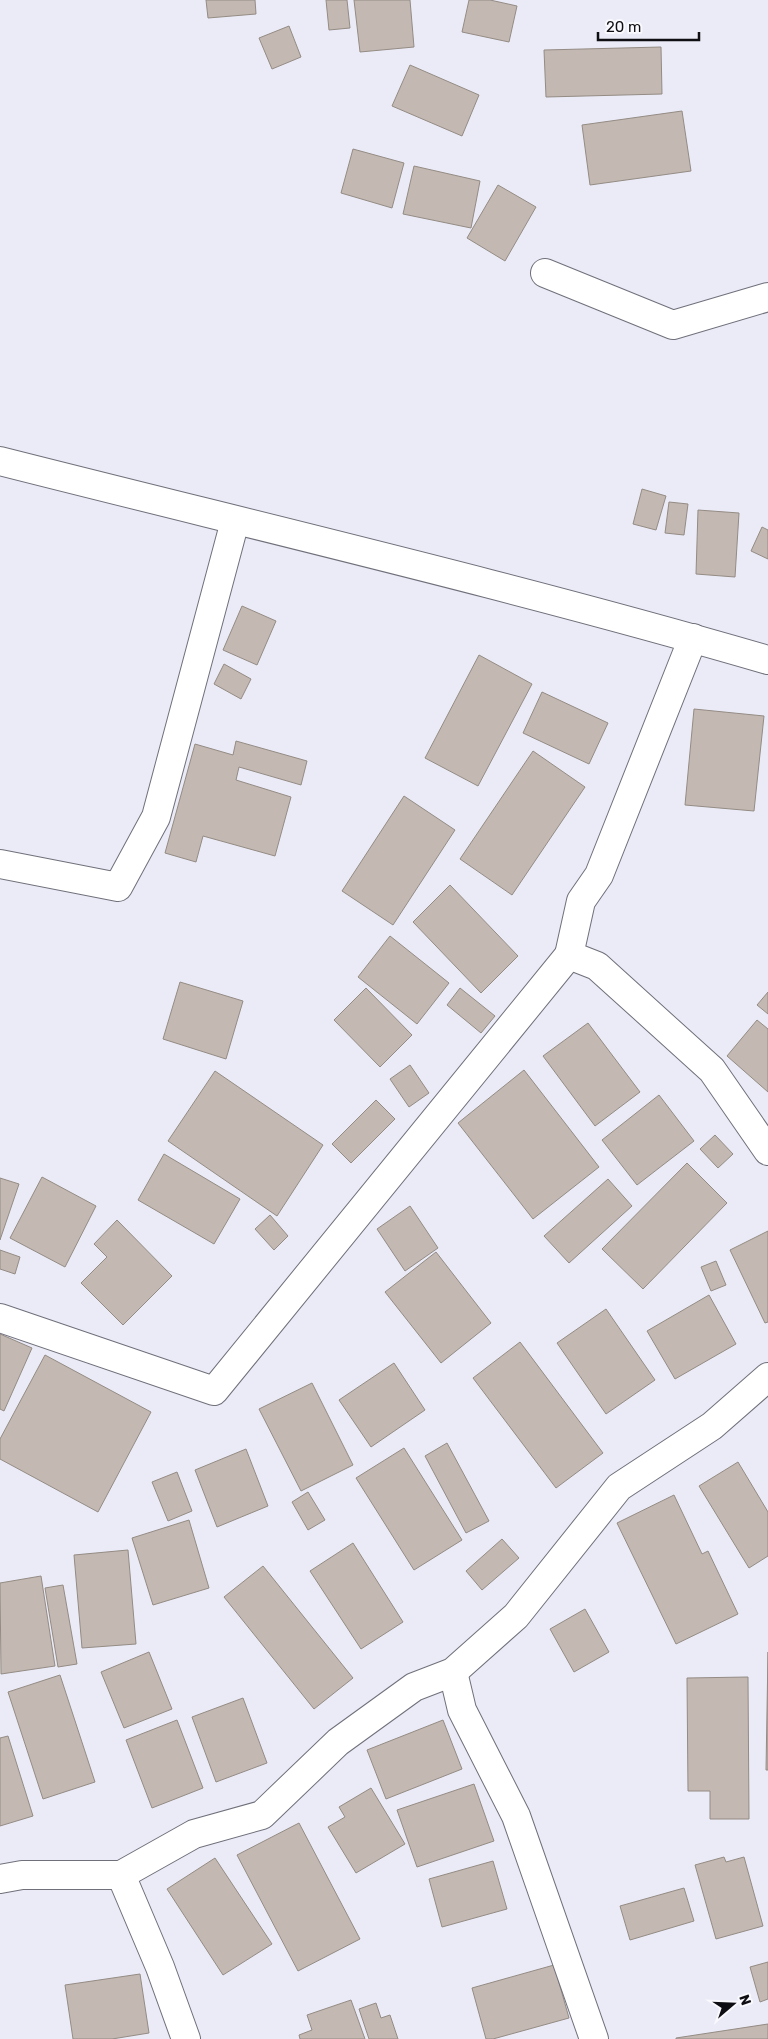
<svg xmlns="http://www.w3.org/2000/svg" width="768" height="2039" font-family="Rubik,sans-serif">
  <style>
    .building { fill: #c3b9b2; stroke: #948b84 }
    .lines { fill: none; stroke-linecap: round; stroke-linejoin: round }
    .minor-casing { stroke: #6f707a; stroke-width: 30 }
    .secondary-casing { stroke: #6f707a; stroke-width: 30 }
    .minor { stroke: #fff; stroke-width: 28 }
    .secondary { stroke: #fff; stroke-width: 28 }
  </style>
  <rect width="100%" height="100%" fill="#eaebf7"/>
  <g class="building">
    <path d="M206,0H255L256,14L208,18Z"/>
    <path d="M326,0H347L350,28L329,30Z"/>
    <path d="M354,0H410L414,47L360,52Z"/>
    <path d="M469,0H490L517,6L509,42L462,32Z"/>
    <path d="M289,26L301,57L272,69L259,38Z"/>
    <path d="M661,47L662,94L546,97L544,50Z"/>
    <path d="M410,65L479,95L462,136L392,106Z"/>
    <path d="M682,111L691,171L590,185L582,125Z"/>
    <path d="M353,149L404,163L392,208L341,193Z"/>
    <path d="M414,166L480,181L471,228L403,214Z"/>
    <path d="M498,185L536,207L505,261L467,238Z"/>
    <path d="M642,489L666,496L656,530L633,524Z"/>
    <path d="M669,502L688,504L684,535L665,533Z"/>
    <path d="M698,510L739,513L735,577L696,574Z"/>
    <path d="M762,527L768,530V559L751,551Z"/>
    <path d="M242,606L276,621L257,665L223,650Z"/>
    <path d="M479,655L532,684L478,786L425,758Z"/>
    <path d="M224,664L251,679L241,699L214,684Z"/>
    <path d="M542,692L608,723L589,764L523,733Z"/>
    <path d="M694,709L764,716L754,811L685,805Z"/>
    <path d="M236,741L307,761L301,785L239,767L236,780L291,797L275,856L203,836L196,862L165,853L195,744L233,755Z"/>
    <path d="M533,751L585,787L512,895L460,859Z"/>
    <path d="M404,796L455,830L393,925L342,891Z"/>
    <path d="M450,885L518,956L481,993L413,922Z"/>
    <path d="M390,936L449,983L417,1024L358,977Z"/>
    <path d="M180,982L243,1001L226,1059L163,1039Z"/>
    <path d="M366,988L412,1035L380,1067L334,1020Z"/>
    <path d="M460,988L495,1016L481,1033L447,1005Z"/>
    <path d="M768,992V1014L757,1005Z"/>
    <path d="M757,1020L768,1029V1092L727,1056Z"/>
    <path d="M588,1023L640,1092L595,1126L543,1056Z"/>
    <path d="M410,1065L429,1093L409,1107L390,1079Z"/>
    <path d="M524,1070L599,1167L533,1219L458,1123Z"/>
    <path d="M215,1071L323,1145L277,1216L168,1141Z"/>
    <path d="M659,1095L694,1141L637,1185L602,1140Z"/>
    <path d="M376,1100L395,1119L351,1163L332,1144Z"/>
    <path d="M715,1135L733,1154L718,1168L700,1149Z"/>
    <path d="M164,1154L240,1199L214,1244L138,1200Z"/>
    <path d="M687,1163L727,1203L643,1289L602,1249Z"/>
    <path d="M42,1177L96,1206L65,1267L10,1238Z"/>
    <path d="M0,1178L19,1184L0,1240Z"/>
    <path d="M608,1179L632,1206L569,1263L544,1236Z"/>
    <path d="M410,1206L438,1248L405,1271L377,1229Z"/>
    <path d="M270,1215L288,1236L274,1250L255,1229Z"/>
    <path d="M117,1220L172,1276L123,1325L81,1283L107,1257L94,1244Z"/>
    <path d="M768,1231V1322L765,1323L730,1250Z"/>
    <path d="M0,1250L20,1257L15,1274L0,1269Z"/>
    <path d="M436,1252L491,1323L441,1363L385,1292Z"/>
    <path d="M716,1261L726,1285L711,1291L701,1267Z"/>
    <path d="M709,1295L736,1344L675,1379L647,1331Z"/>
    <path d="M606,1309L655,1380L606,1414L557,1343Z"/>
    <path d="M0,1334L32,1348L4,1411L0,1409Z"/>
    <path d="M520,1342L603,1453L556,1488L473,1378Z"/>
    <path d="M45,1355L151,1412L98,1512L0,1459V1439Z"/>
    <path d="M394,1363L425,1410L371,1447L339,1400Z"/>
    <path d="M312,1383L353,1465L301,1491L259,1409Z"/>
    <path d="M447,1443L489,1521L466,1533L425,1456Z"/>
    <path d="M404,1448L462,1540L414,1570L356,1478Z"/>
    <path d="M246,1449L268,1506L217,1527L195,1470Z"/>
    <path d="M738,1462L768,1512V1556L749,1568L699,1486Z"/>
    <path d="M177,1472L192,1511L168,1521L152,1482Z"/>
    <path d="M308,1492L325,1520L308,1530L292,1502Z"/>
    <path d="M674,1495L702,1554L708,1551L738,1614L676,1644L617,1523Z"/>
    <path d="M189,1520L209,1588L153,1605L132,1538Z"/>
    <path d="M502,1539L519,1558L482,1590L466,1571Z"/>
    <path d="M353,1543L403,1622L361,1649L310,1571Z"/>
    <path d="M128,1550L136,1644L82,1648L74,1555Z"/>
    <path d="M263,1566L353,1678L314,1709L224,1597Z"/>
    <path d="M41,1576L55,1666L1,1674L0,1583Z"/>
    <path d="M63,1585L77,1664L58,1667L45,1588Z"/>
    <path d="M585,1609L609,1652L574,1672L550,1629Z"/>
    <path d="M149,1652L172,1709L124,1728L101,1672Z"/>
    <path d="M768,1652V1770H766Z"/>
    <path d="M60,1675L95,1782L43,1799L8,1692Z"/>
    <path d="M748,1677L749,1819H710V1791H688L687,1678Z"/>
    <path d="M243,1698L267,1763L216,1782L192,1717Z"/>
    <path d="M177,1720L203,1788L152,1808L126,1740Z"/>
    <path d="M443,1720L462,1769L386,1799L367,1750Z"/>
    <path d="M8,1736L33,1816L0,1826V1738Z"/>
    <path d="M474,1784L494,1841L417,1867L397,1810Z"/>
    <path d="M371,1788L405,1844L356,1873L328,1827L345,1817L339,1807Z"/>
    <path d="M299,1823L360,1939L298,1971L237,1855Z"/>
    <path d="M724,1857L726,1862L744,1857L763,1926L716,1939L695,1865Z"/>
    <path d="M215,1858L272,1944L223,1975L167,1889Z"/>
    <path d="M493,1861L507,1909L442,1927L429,1879Z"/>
    <path d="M684,1888L694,1921L630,1940L620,1906Z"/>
    <path d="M768,1962V1999L760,2002L750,1967Z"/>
    <path d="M554,1965L569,2018L493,2039H486L472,1988Z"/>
    <path d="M140,1974L149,2033L112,2039H73L65,1985Z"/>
    <path d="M351,2000L365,2039H300L299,2035L312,2030L307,2015Z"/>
    <path d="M376,2003L381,2018L390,2015L398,2039H369L359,2009Z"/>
    <path d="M768,2024V2039H676V2038Z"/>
  </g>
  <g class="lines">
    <g class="minor-casing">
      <g id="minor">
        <path d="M545,273L673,325L768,297"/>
        <path d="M693,638L599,875L581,901L569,955L597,966L712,1070L768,1151"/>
        <path d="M0,864L118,887L156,817L235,521"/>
        <path d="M0,1318L214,1391L569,955"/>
        <path d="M453,1672L462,1710L516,1816L594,2039"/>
        <path d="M121,1875L160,1967L186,2039"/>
        <path d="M0,1879L22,1875H121L194,1834L262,1815L338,1742L414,1687L453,1672L516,1616L619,1487L712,1426L768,1377"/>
      </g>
    </g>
    <g class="secondary-casing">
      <path id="secondary" d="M0,461C256,526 514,586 768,660"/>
    </g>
    <use href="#minor" class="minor"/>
    <use href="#secondary" class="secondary"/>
  </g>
  <g transform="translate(733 2004) rotate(71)" stroke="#f9f9fe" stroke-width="4" paint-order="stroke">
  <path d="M0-4L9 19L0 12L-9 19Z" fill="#0f0f13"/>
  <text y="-8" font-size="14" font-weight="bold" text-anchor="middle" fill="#0f0f13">N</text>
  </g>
  <path d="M598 32v8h101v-8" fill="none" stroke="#0f0f13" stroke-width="2.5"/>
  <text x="606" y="32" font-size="15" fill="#0f0f13" stroke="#f9f9fe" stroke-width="4" paint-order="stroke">20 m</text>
</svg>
